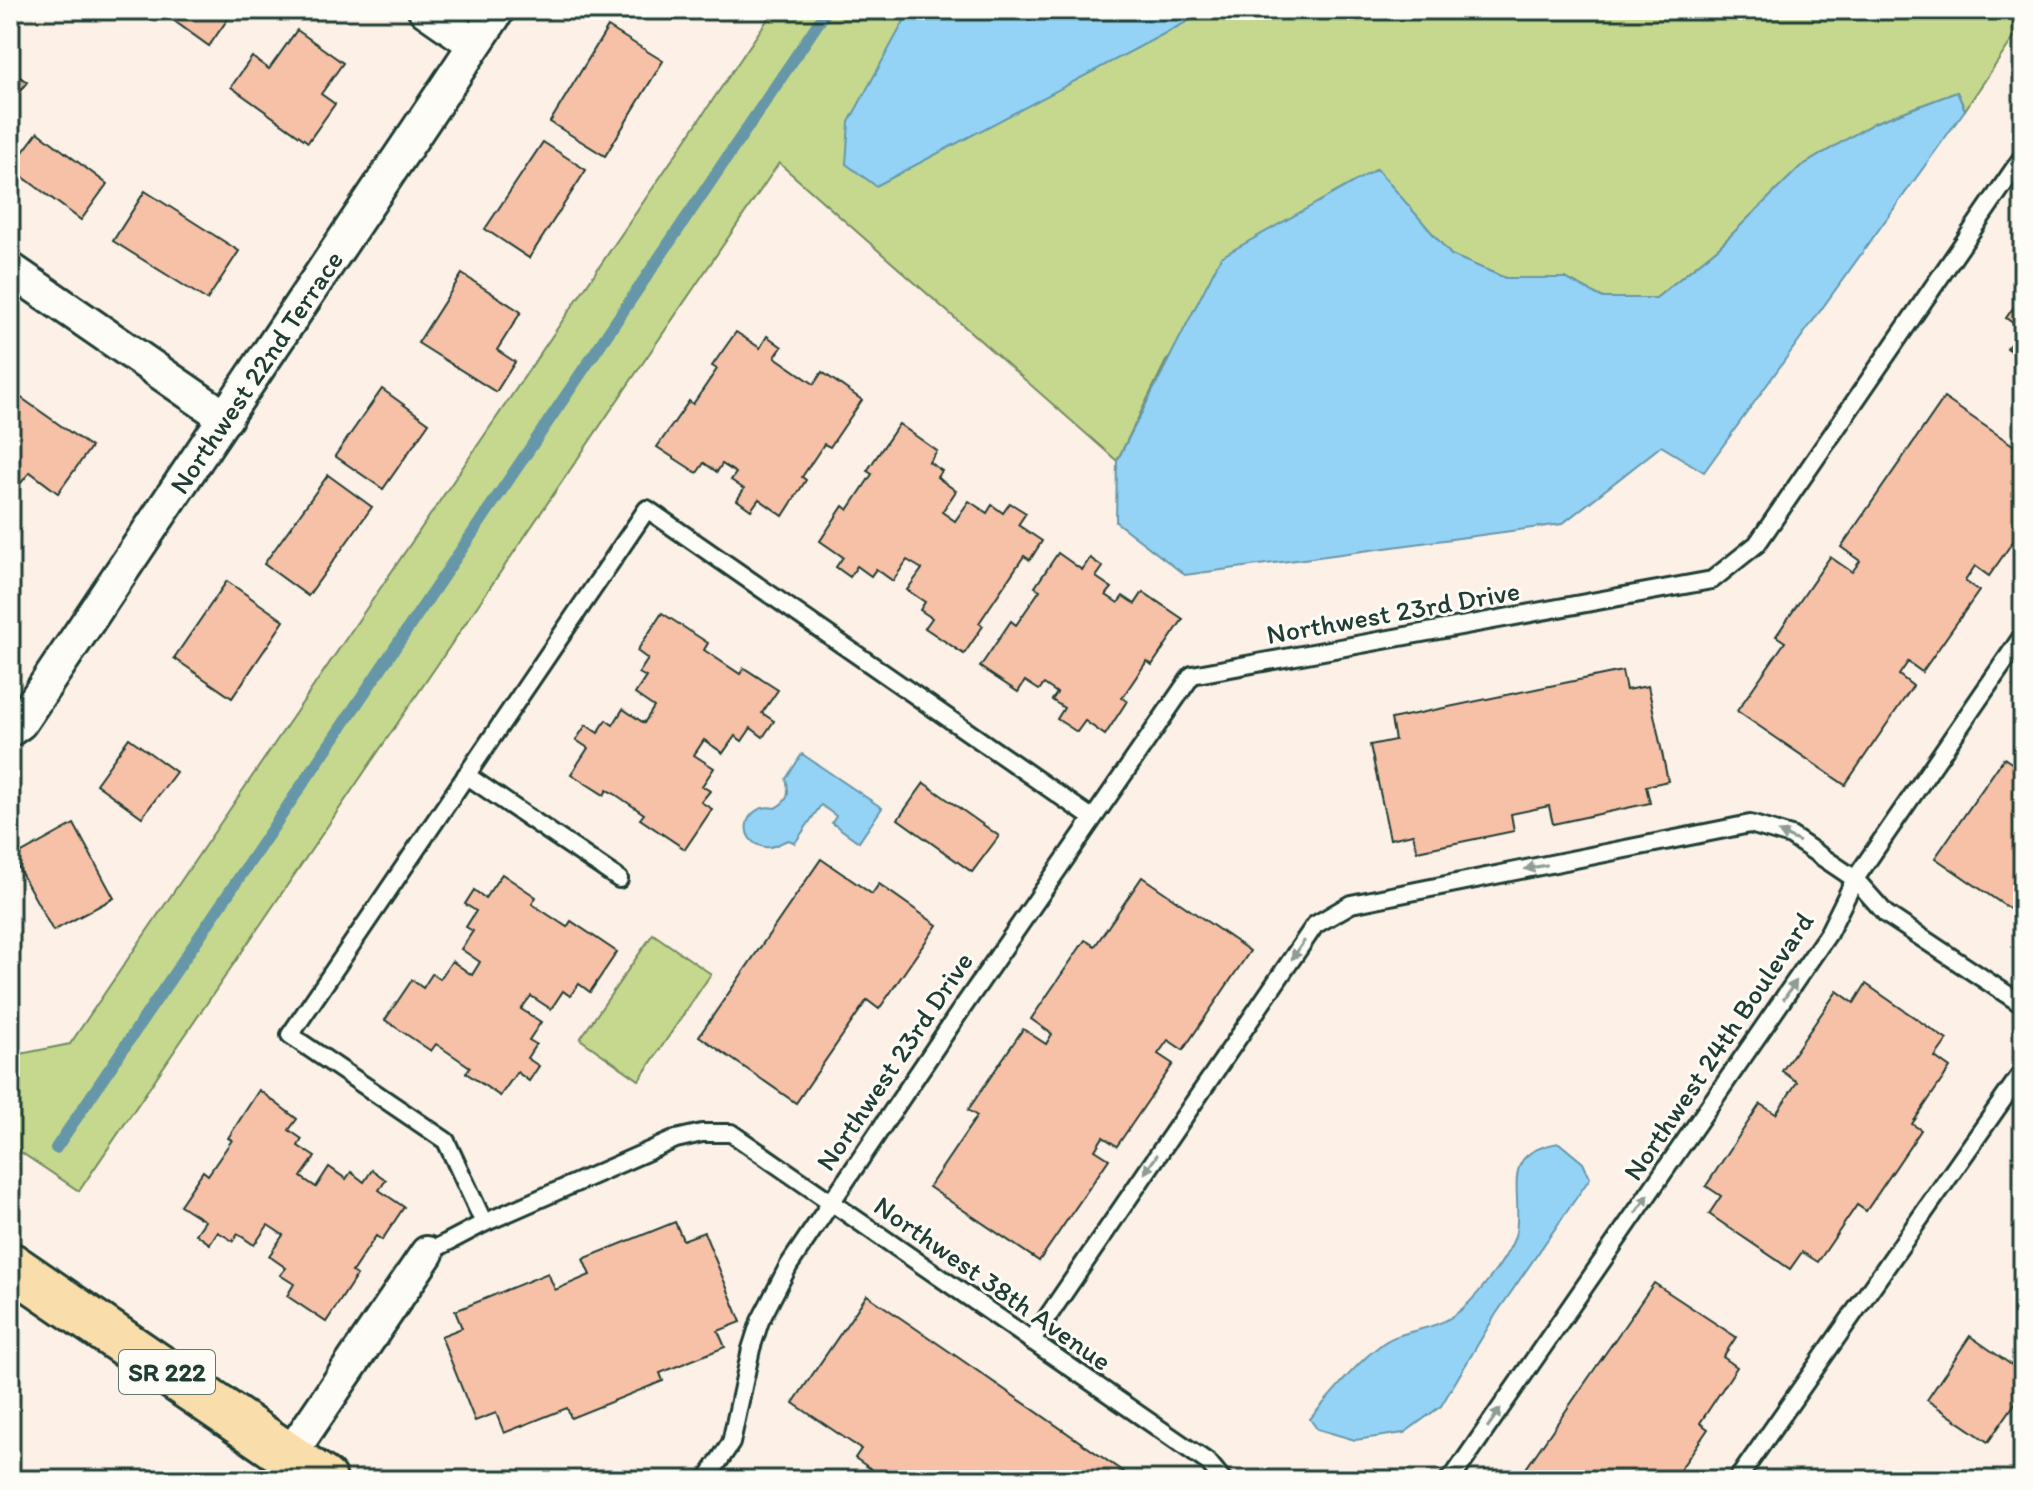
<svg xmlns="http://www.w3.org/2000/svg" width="2033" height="1490" font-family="Itim,sans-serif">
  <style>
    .green { fill: #c5d88e; stroke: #728a61; stroke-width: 2 }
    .water { fill: #95d3f6; stroke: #6697a8; stroke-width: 2 }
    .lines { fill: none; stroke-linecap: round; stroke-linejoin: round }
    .stream { stroke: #6697a8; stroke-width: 12 }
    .building { fill: #f6c1a7; stroke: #1f3d34; stroke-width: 2 }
    .service-casing { stroke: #1f3d34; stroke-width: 22 }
    .minor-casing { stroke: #1f3d34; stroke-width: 38 }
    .primary-casing { stroke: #1f3d34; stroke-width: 50 }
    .service { stroke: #fdfcf7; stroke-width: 16 }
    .minor { stroke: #fdfcf7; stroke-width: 32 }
    .primary { stroke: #f9deab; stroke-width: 44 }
    .oneway { fill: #8e9c96 }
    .labels { text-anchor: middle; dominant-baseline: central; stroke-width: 6; stroke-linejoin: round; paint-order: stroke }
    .shield { fill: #fdfcf7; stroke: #62766e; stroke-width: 2 }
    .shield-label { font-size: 26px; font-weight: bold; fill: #1f3d34 }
    .street-label { font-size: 28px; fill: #1f3d34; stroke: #fdfcf7 }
  </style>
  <rect width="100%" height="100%" fill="#fcf0e7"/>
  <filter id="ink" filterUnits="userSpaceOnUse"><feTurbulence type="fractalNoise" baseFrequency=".0125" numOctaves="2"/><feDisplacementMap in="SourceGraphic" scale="16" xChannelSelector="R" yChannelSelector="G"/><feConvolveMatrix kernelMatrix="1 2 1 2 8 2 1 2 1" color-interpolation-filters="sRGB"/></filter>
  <g filter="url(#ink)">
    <g class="green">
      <path d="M774,10H2023V24L1965,110L1957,92L1874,123L1800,167L1718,248L1656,298H1603L1565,278H1505L1451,255L1376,169L1166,361L1117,461L779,163L79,1191L10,1145V1056L70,1044Z"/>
      <path d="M653,934L711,974L639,1080L580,1039Z"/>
    </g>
    <g class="water">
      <path d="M910,10H1209L876,186L846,164L849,122Z"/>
      <path d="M1957,92L1965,110L1704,472L1661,446L1562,524L1185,575L1116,522L1117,461L1221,257L1377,169L1451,255L1505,278H1565L1603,298H1656L1718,248L1800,167L1874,123Z"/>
      <path d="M802,754L882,808L859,842L832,823L836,816L821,805L795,843L789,840C780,842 774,849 765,847C735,842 744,802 775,808C789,801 790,793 786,779Z"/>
      <path d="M1559,1143L1583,1163L1590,1178L1496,1314L1441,1406L1404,1433L1355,1440L1317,1429L1310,1419C1333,1393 1354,1365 1382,1344C1401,1330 1430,1331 1450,1318C1469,1306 1483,1287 1496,1270C1504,1259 1513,1246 1516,1232C1523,1188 1498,1153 1559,1143Z"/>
    </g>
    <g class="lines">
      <path class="stream" d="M56,1148L827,10"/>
    </g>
    <g class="building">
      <path d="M159,10H234L209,46Z"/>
      <path d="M608,27L663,61L605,156L550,122Z"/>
      <path d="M297,30L343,63L321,94L335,104L308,142L231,87L252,57L269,69Z"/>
      <path d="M10,70L27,82L10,105Z"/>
      <path d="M38,132L107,184L81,220L11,168Z"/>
      <path d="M543,142L586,170L529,258L485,229Z"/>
      <path d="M145,191L239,251L207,300L113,241Z"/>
      <path d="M462,274L521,312L497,350L515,362L496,392L418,343Z"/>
      <path d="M2023,294V359L2007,348L2021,329L2006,318Z"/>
      <path d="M736,332L760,348L767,336L782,347L775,357L814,384L822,372L862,400L830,447L824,444L802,477L806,480L783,516L759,499L751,510L737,500L744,489L731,480L736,473L722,464L717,472L704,463L697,473L657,447L689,401L693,404L717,369L712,366Z"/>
      <path d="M382,389L429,423L383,489L335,456Z"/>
      <path d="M13,392L91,447L58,493L30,472L21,483L10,475V396Z"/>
      <path d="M1944,398L2023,452V527L1989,576L1975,566L1965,581L1979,591L1922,672L1908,662L1899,675L1913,686L1845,785L1737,711L1785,642L1776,636L1830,557L1852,572L1860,561L1841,547Z"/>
      <path d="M899,424L937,451L929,462L942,471L937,477L956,491L942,512L955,521L969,501L987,513L992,505L1003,513L1010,503L1026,513L1018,525L1042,541L1030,560L1024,556L979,623L983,626L964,654L925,628L932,618L920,610L925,602L907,590L922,569L907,560L893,581L876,569L871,576L857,566L850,577L836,567L843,557L820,541L843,506L848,510L872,474L867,471Z"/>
      <path d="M328,475L372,507L308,596L264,564Z"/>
      <path d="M1058,553L1082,570L1090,558L1103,567L1096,577L1112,588L1106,595L1118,603L1123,596L1135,604L1143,592L1183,619L1152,665L1147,661L1122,698L1127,701L1105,735L1085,721L1077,732L1057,719L1064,708L1052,700L1057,693L1044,684L1039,690L1025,681L1018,692L980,667L1011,621L1016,625L1040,590L1035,587Z"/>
      <path d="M227,581L284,621L232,698L174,658Z"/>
      <path d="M662,613L708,643L704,650L740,674L744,668L778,690L762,713L774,721L763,737L751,728L742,741L735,736L723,753L704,740L694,755L714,768L702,786L710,791L701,802L712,809L685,849L640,819L644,814L615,794L607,790L604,795L571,774L588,748L576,740L586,725L598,733L606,720L613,725L623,709L644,723L654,707L635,694L646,677L639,673L648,659L637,651Z"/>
      <path d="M1622,671L1626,690L1648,686L1668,781L1646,786L1650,803L1553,824L1549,806L1511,814L1514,831L1417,851L1413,834L1390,839L1370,745L1395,740L1391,719Z"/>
      <path d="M129,738L176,772L142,817L96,784Z"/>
      <path d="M2004,758L2019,768L2023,762V918L1935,858Z"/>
      <path d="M924,783L999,836L972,872L898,819Z"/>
      <path d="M74,824L114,898L53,931L13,858Z"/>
      <path d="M821,859L872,894L879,884L937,925L879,1009L867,1000L796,1103L699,1036Z"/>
      <path d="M502,874L536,897L532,904L567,927L571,921L617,952L590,992L579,984L570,996L563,991L551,1009L531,996L521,1009L541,1022L529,1040L536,1044L527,1058L539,1066L529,1081L517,1072L500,1096L466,1073L470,1067L436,1044L431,1051L385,1020L412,980L423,988L432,974L440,979L452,961L472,975L480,962L461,949L473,931L466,927L476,911L465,904L474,890L485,898Z"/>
      <path d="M1142,877L1250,951L1183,1050L1168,1040L1158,1054L1173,1064L1117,1146L1103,1137L1095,1150L1109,1159L1039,1261L929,1187L977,1116L968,1110L1023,1029L1046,1044L1052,1034L1031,1019L1085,940L1095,946Z"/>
      <path d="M1866,984L1947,1040L1935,1057L1950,1068L1912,1124L1921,1130L1866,1211L1857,1205L1818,1262L1802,1252L1790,1269L1709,1214L1721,1196L1706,1186L1760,1104L1776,1114L1797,1082L1782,1071L1837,991L1854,1003Z"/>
      <path d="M259,1090L297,1119L289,1130L302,1139L298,1146L315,1157L301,1177L316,1187L329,1167L346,1179L351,1172L364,1182L372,1170L386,1180L379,1190L404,1207L382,1240L376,1236L352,1272L357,1275L326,1322L287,1296L294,1284L280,1275L286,1268L269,1256L283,1235L268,1225L254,1245L238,1234L233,1241L218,1232L210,1244L196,1234L205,1221L180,1205L203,1171L208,1175L232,1140L228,1138Z"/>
      <path d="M675,1222L683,1240L704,1232L741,1322L718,1331L725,1347L660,1373L663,1381L571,1418L567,1408L504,1433L496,1413L475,1421L441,1336L462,1328L455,1311L548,1273L555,1290L590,1275L583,1259Z"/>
      <path d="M1654,1283L1736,1337L1723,1357L1737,1367L1700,1423L1708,1429L1693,1451L1673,1480H1518Z"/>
      <path d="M867,1295L956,1356L1135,1480H887L855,1458L861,1449L793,1403Z"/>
      <path d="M1970,1336L2023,1373V1392L1988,1442L1927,1400Z"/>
    </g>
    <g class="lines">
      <g class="service-casing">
        <g id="service">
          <path d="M466,775L619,879"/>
          <path d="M484,1223L446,1141L290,1035L647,509L1092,818"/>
          <path d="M427,1253L484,1223L676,1139L702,1133H731L1209,1463L1223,1480"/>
          <path d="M1031,1341L1315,925L1351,904L1750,824L1791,836L1855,879L1886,914L2023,1005"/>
          <path d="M706,1480L731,1443L751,1349L760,1321L789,1265L956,1017L1192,675L1712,580L1757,544L2023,156"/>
          <path d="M1448,1480L1455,1474L1828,934L1855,879L2023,635"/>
          <path d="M1737,1480L2023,1071"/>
        </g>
      </g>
      <g class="minor-casing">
        <g id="minor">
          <path d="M425,10L474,44"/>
          <path d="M10,269L226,418"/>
          <path d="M10,730L20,723L498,10"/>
          <path d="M289,1456L427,1253"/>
        </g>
      </g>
      <g class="primary-casing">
        <path id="primary" d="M10,1265L324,1480"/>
      </g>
      <use href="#service" class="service"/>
      <use href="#minor" class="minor"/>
      <use href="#primary" class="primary"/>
    </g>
    <defs><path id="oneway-solid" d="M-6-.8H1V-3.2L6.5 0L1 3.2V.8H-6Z" transform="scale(2)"/></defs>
    <g class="oneway">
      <use href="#oneway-solid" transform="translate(1789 837) rotate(-156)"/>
      <use href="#oneway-solid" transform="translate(1536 867) rotate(169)"/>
      <use href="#oneway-solid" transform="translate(1298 950) rotate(124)"/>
      <use href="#oneway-solid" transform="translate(1790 990) rotate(-56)"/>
      <use href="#oneway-solid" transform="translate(1151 1164) rotate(124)"/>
      <use href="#oneway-solid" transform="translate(1642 1204) rotate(-55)"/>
      <use href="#oneway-solid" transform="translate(1494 1418) rotate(-55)"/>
    </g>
  </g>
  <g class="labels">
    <rect class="shield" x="119" y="1350" width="96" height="44" rx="6"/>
    <g class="shield-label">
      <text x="167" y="1372">SR 222</text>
    </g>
    <g class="street-label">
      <text transform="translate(256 372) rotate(-56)">Northwest 22nd Terrace</text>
      <text transform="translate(1393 612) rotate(-10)">Northwest 23rd Drive</text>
      <text transform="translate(1718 1046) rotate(-56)">Northwest 24th Boulevard</text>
      <text transform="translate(894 1061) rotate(-56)">Northwest 23rd Drive</text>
      <text transform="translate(993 1283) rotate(35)">Northwest 38th Avenue</text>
    </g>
  </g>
  <rect width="2033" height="1490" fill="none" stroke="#fdfcf7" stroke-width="40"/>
  <rect x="20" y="20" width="1993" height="1450" fill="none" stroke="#1f3d34" stroke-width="3" filter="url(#ink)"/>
</svg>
